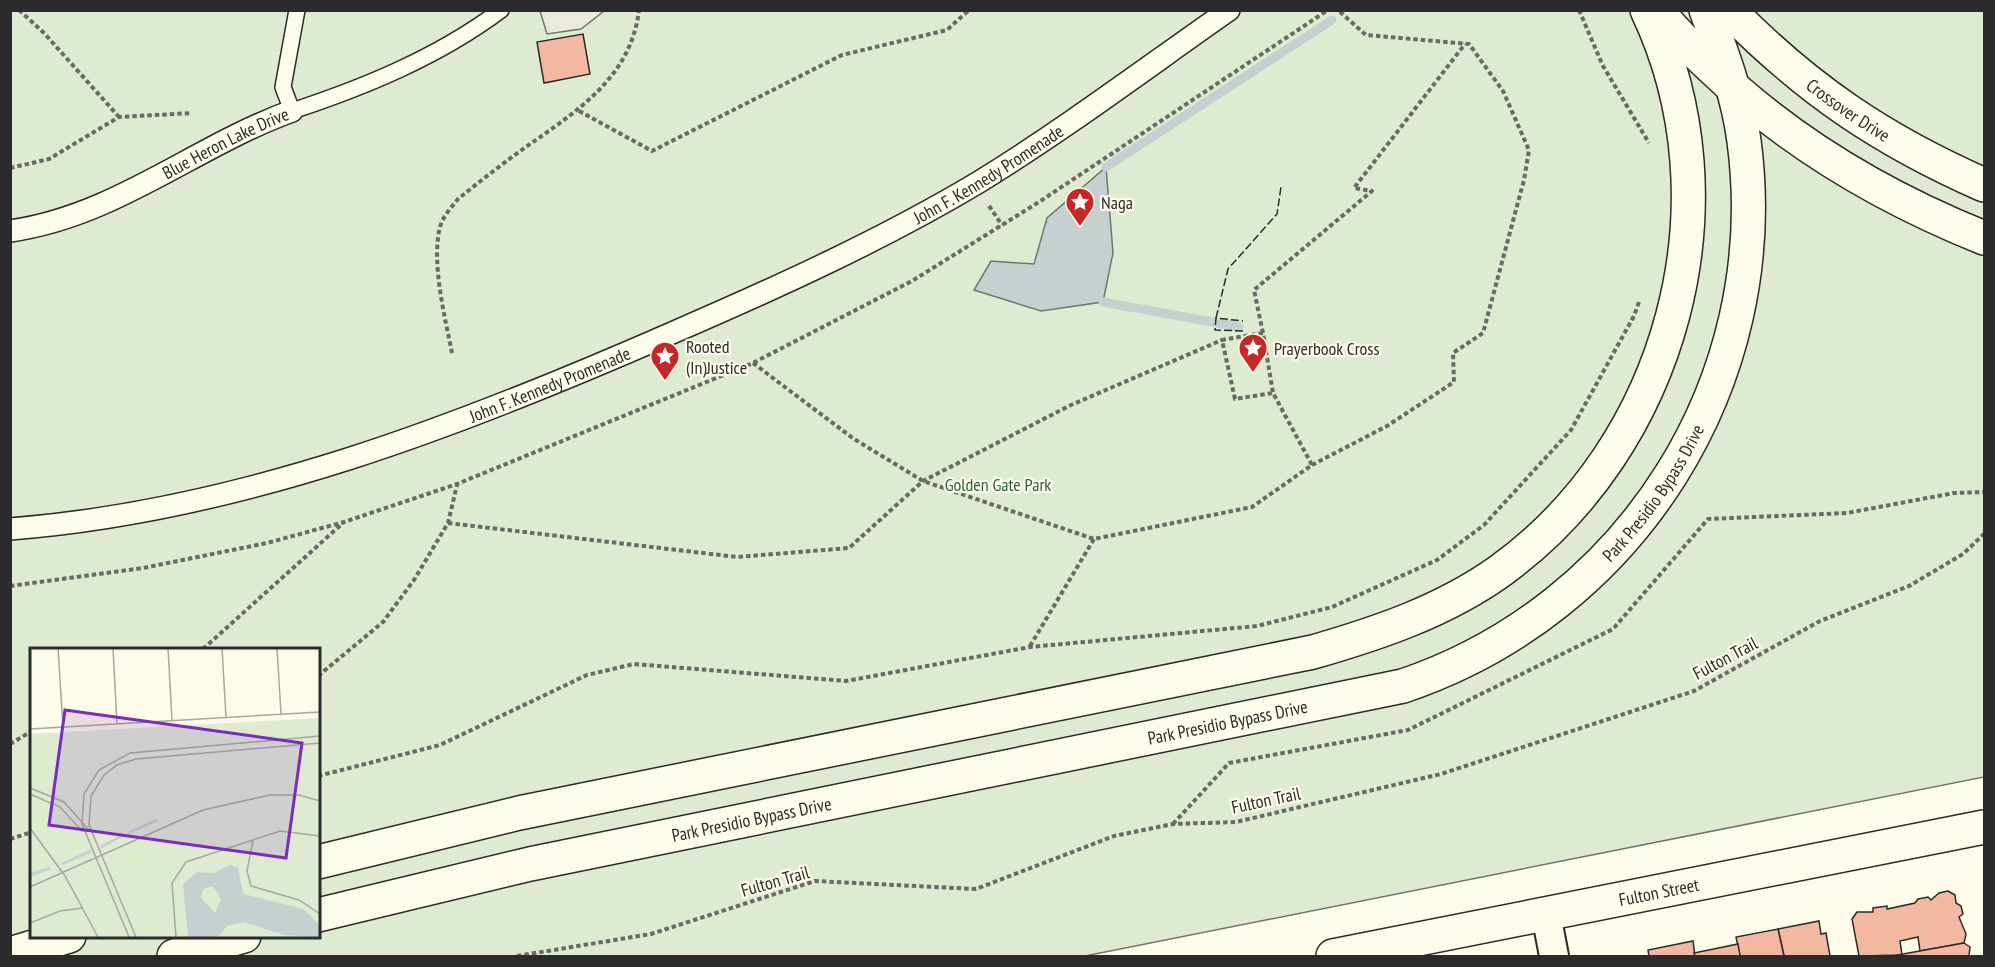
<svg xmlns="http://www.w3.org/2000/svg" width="1995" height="967" font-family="'PT Sans Narrow',sans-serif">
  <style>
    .green { fill: #deebd1; stroke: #74746e; stroke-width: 1.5; fill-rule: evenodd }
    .parking { fill: #eceadb; stroke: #74746e; stroke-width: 1.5 }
    .water { fill: #c7d0d0; stroke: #74746e; stroke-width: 1.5 }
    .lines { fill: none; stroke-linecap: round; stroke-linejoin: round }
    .stream { stroke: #c7d0d0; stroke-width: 9 }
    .building { fill: #f2b8a0; stroke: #2b2b2b; stroke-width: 1.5 }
    .service-casing { stroke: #2b2b2b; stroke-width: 18 }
    .pedestrian-casing { stroke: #2b2b2b; stroke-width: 24 }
    .minor-casing { stroke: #2b2b2b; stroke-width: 32 }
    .secondary-casing { stroke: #2b2b2b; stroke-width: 36 }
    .trunk-casing { stroke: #2b2b2b; stroke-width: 36 }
    .path { stroke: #6a6964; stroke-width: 4; stroke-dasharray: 4.5 3; stroke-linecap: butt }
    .service { stroke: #fdfbea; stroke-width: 15 }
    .pedestrian { stroke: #fdfbea; stroke-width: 21 }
    .minor { stroke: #fdfbea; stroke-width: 28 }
    .secondary { stroke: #fdfbea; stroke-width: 33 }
    .trunk { stroke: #fdfbea; stroke-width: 33 }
    .fence { stroke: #2b2b2b; stroke-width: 1.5; stroke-dasharray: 8 3; stroke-linecap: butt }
    .labels { text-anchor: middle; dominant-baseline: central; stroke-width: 4.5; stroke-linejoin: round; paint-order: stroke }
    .street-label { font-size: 18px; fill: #2b2b2b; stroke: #fdfbea }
    .poi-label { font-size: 18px; fill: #2b2b2b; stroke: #fdfbea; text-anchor: start }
    .park-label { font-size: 18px; fill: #34623c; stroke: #fdfbea }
    .inset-river { fill: none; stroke: #c7d0d0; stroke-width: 3 }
    .inset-road { fill: none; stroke: #a9a89e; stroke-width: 1.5 }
    .view { fill: #7b2cbf; fill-opacity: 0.15; stroke: #7b2cbf; stroke-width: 3 }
    .inset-edge { fill: none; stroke: #2b2b2b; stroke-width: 3 }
  </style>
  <rect width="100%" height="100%" fill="#fdfbea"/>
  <path class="green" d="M11,11H1984V777L1085,956H11ZM32,649H318V936H32Z"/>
  <path class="parking" d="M540,11V10L604,11L581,29L547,34Z"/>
  <path class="water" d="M1106,167L1113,253L1103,302L1041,311L974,290L991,261L1034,264L1047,218Z"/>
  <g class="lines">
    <g class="stream">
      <path d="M1106,167L1332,20"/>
      <path d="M1103,302L1239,327"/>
    </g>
  </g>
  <g class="building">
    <path d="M583,34L590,74L544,83L537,42Z"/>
    <path d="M1948,891L1955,895L1956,903L1961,906L1963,914L1959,917L1966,934L1964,943L1920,951L1918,937L1900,941L1902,955L1859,956L1852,919L1857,912H1873V908L1887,906V909L1915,903L1918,899L1928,897L1931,900L1939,893Z"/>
    <path d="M1819,921L1821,934L1826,933L1830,956H1784L1778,929Z"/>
    <path d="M1778,929L1784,956H1740L1736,937Z"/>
    <path d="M1693,941L1695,956H1649L1648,950Z"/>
    <path d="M1964,943L1970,947L1969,956H1892Z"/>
    <path d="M1738,944L1740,956H1695L1694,953Z"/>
  </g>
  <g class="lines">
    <g class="service-casing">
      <path id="service" d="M297,10L283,87L292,111C365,87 438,57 501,10"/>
    </g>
    <g class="pedestrian-casing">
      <g id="pedestrian">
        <path id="s1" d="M10,231C116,216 195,146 292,111"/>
        <path id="s2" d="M10,529C241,511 462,425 672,333C776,288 882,240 979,182C1065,129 1146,68 1229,10"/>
      </g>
    </g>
    <g class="minor-casing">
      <path id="minor" d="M1546,914L1554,956"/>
    </g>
    <g class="secondary-casing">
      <g id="secondary">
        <path d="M1657,10C1673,31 1692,49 1711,67C1790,143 1882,197 1984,238"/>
        <path id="s3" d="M1729,10C1808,90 1882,140 1984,185"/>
        <path id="s4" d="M1333,956L1984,827"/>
      </g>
    </g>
    <g class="trunk-casing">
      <g id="trunk">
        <path d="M318,862L519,813L1313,652C1379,633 1444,611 1500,571C1672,447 1739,203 1647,10"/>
        <path id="s5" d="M318,915L530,864L1403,686C1631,609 1776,381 1744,141C1738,95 1722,53 1706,10"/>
        <path d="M10,954L69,936"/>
        <path d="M174,956L244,936"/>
      </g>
    </g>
    <g class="path">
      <path d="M19,10L44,33L119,117"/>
      <path d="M1579,10L1603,66L1649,143"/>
      <path d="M579,111L652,151L842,55L947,30L969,10"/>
      <path d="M10,168L49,159L119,117L192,113"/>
      <path d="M989,206L1002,225"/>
      <path d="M1263,333L1254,290L1372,191L1354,188L1465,44"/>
      <path d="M452,353C445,317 431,263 440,227C443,216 451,208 458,199C479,182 501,165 523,149C574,113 631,79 639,10"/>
      <path d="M753,363L854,439L923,481L1094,539L1252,507L1312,465L1273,393L1263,333L1222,340L1235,399L1273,393"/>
      <path d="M1312,465L1387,426L1454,382L1453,353L1483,333L1524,180L1529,150L1503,91L1469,44L1366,35L1338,10"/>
      <path d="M448,523L737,557L849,548L923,481L1071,405L1222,340"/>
      <path d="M10,586L143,568L267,543L344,522L457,484L753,363L912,281L1039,202L1328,10"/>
      <path d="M1030,646L1094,539"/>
      <path d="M203,649L343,523"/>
      <path d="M318,676L383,622L414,580L448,523L457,485"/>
      <path d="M10,744L32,731"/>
      <path d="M318,776L440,745L587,675L634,664L846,681L1030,647L1257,626L1332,607L1437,560L1484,525L1571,430L1634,316L1639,302"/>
      <path d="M1173,824L1229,763L1408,730L1613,629L1708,519L1847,513L1954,493L1984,492"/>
      <path d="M10,839L32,832"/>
      <path d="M517,956L651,934L815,881L976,889L1114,836L1173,824L1236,822L1441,774L1694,691L1820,621L1909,586L1963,554L1984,534"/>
    </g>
    <use href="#service" class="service"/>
    <use href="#pedestrian" class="pedestrian"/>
    <use href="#minor" class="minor"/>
    <use href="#secondary" class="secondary"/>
    <use href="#trunk" class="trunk"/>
    <g class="fence">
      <path d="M1216,318L1228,269L1277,214L1281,187"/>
      <path d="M1243,331L1215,330L1216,318L1243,321"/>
    </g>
  </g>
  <defs>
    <g id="sight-pin" transform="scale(1.5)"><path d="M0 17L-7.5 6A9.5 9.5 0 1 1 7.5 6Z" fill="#c62828" stroke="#fdfbea"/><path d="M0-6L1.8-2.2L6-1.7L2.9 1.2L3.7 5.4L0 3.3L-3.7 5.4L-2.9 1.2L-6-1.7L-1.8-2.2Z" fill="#fff"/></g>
  </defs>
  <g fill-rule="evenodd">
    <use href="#sight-pin" x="1080" y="202"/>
    <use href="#sight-pin" x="1253" y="348"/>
    <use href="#sight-pin" x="665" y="356"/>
  </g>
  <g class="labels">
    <g class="street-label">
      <text stroke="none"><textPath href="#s3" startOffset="156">Crossover Drive</textPath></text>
      <text stroke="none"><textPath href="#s1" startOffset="234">Blue Heron Lake Drive</textPath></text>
      <text stroke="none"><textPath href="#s2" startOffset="1048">John F. Kennedy Promenade</textPath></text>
      <text stroke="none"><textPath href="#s2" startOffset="561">John F. Kennedy Promenade</textPath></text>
      <text stroke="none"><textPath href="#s5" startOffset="1432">Park Presidio Bypass Drive</textPath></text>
      <text transform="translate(1725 658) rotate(-28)">Fulton Trail</text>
      <text stroke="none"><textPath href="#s5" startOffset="930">Park Presidio Bypass Drive</textPath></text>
      <text transform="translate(1266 800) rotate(-12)">Fulton Trail</text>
      <text stroke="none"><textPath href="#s5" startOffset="444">Park Presidio Bypass Drive</textPath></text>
      <text transform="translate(775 881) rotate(-16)">Fulton Trail</text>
      <text stroke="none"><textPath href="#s4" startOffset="332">Fulton Street</textPath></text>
    </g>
    <g class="poi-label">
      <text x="1101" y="202">Naga</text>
      <text x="686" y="346">Rooted<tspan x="686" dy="21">(In)Justice</tspan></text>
      <text x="1274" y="348">Prayerbook Cross</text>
    </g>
    <g class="park-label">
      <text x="998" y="484">Golden Gate Park</text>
    </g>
  </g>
  <g transform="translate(30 648)">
    <rect width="290" height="290" fill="#fdfbea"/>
    <path d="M289,70V289H0V86Z" fill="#deebd1"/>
    <path d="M200,217L208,219L213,246L273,261L289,276V289L254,287L214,274L197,278L188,289H158L153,236L167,224L183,225ZM183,238L191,251L185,265L171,250L173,241Z" fill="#c7d0d0" fill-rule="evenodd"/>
    <path class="inset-river" d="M98,185L127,172M71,199L94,187M32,216L61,203M0,227L20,220"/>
    <path class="inset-road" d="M28,0L33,79M83,0L87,76M138,0L142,72M192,0L196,69M247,0L251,66M0,81L290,64M0,140L34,154L59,182M0,146L30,159L53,184M0,180L35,228L68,289M223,192L217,223L221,238L269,252L290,266M0,239L173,162L240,147H269L290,153M0,275L30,263L53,260M99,289L52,176L54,146L69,122L100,105L290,88M106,289L59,177L61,148L74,127L87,117L106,111L290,95M146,289L142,235L156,214L250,183L290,188"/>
    <path class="view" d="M35,62L272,95L256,210L19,177Z"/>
    <rect width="290" height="290" class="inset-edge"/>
  </g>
  <rect width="1995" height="967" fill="none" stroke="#2b2b2b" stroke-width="24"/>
</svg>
